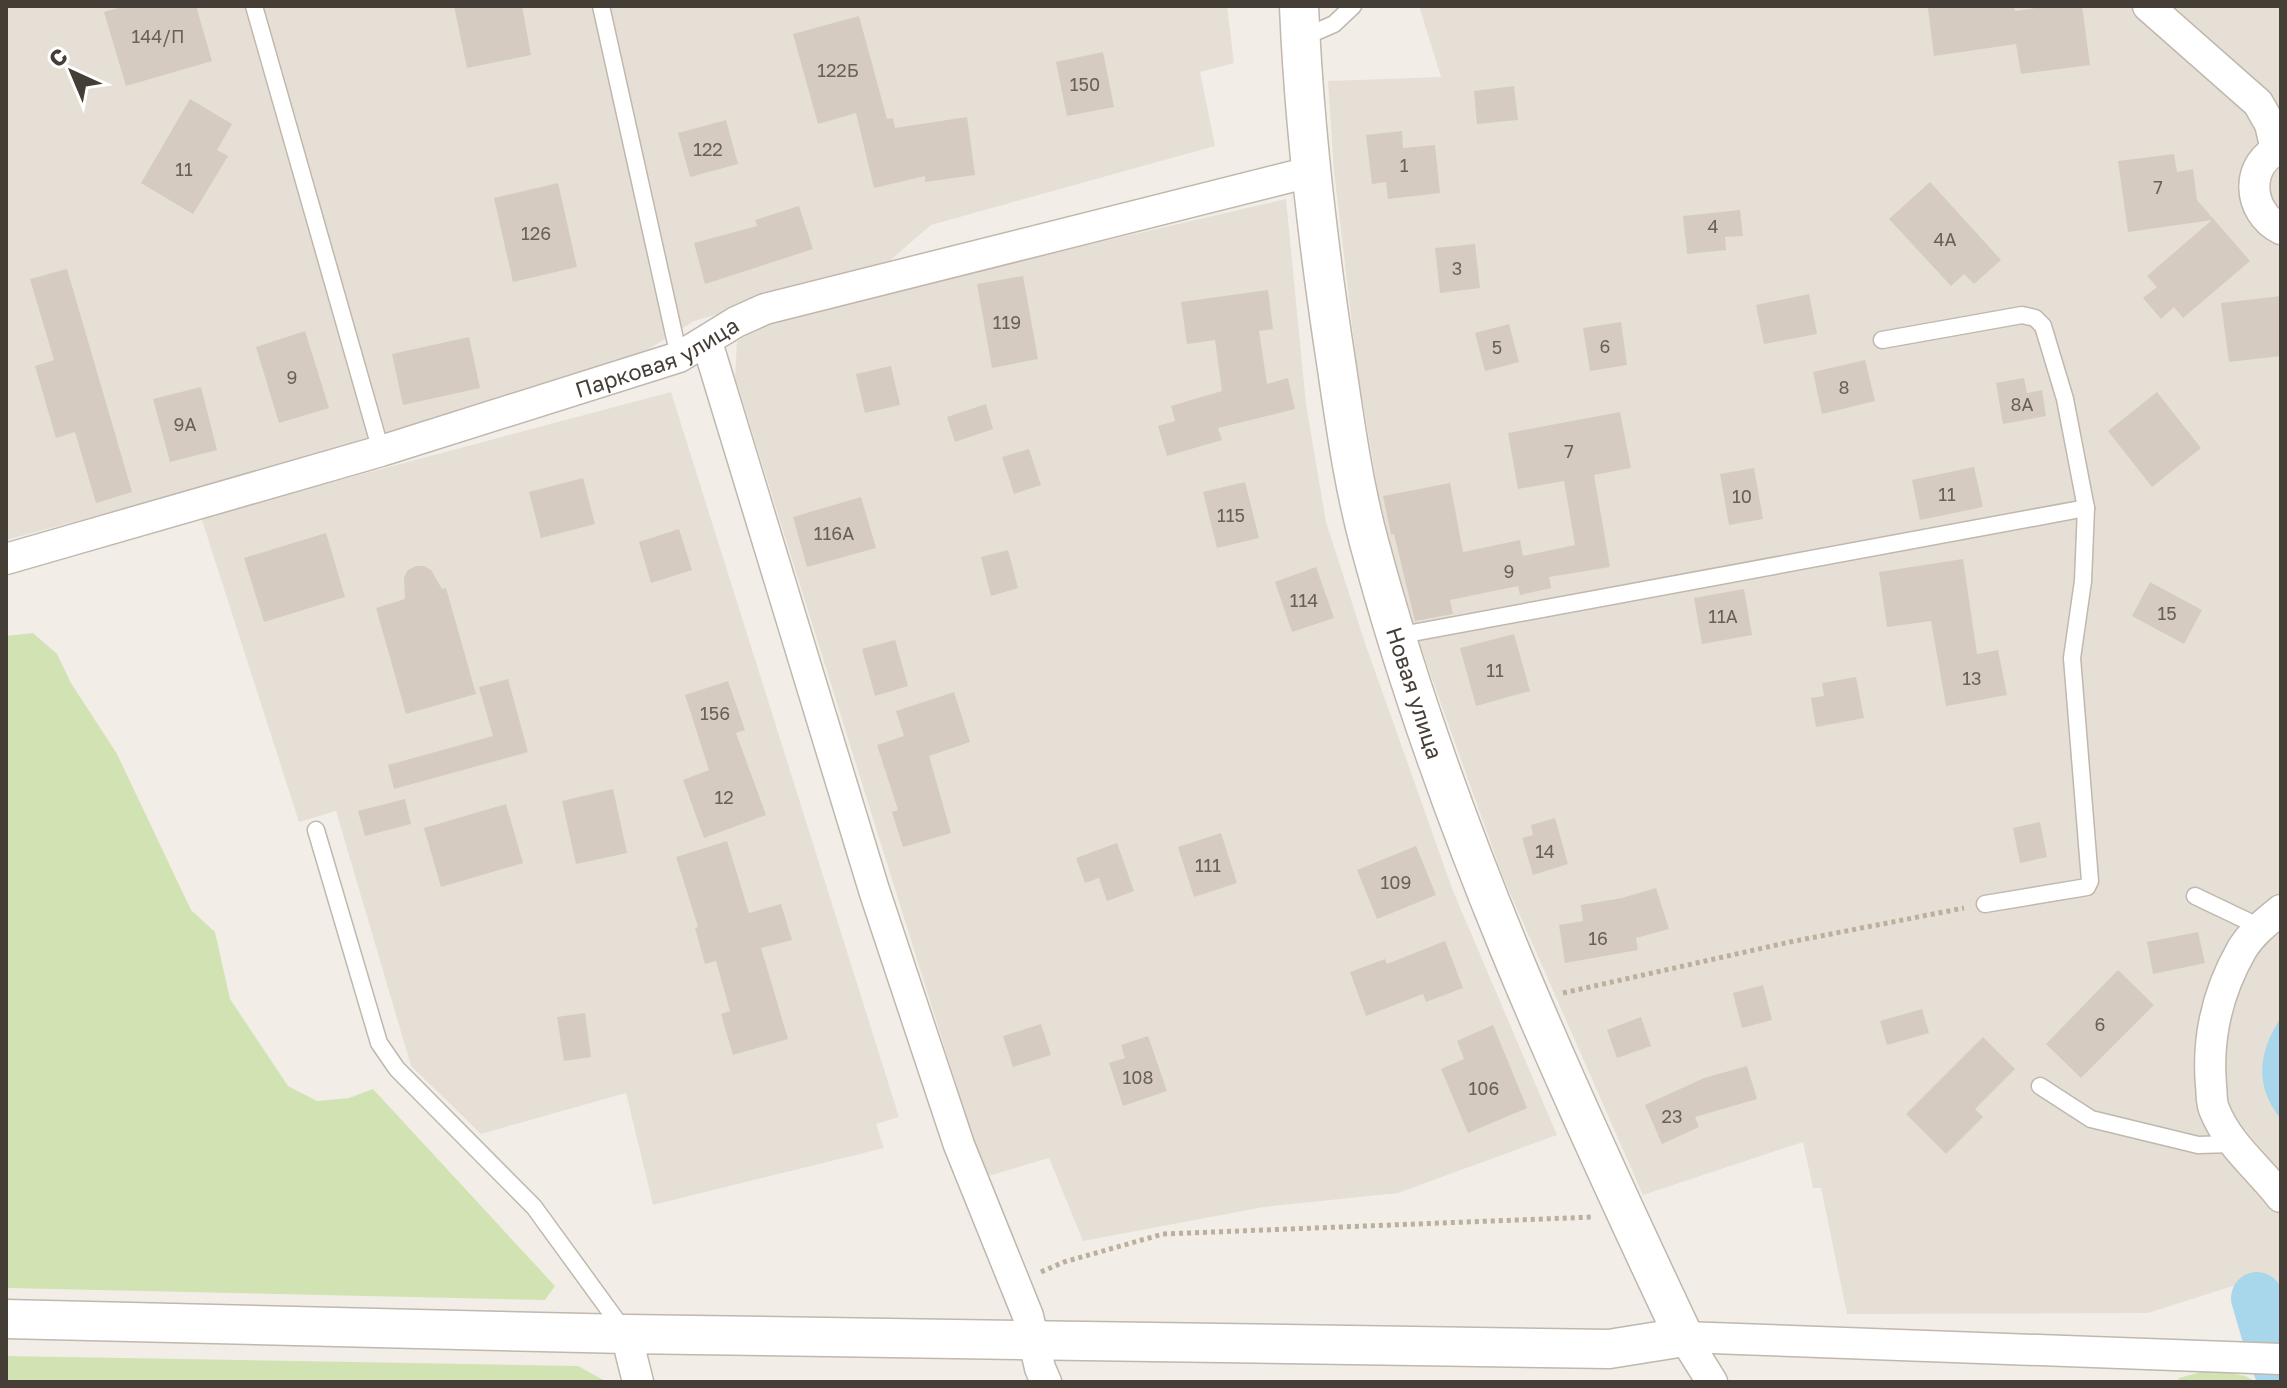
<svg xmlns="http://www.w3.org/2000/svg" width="2287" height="1388" font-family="'Golos Text',sans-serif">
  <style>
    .residential { fill: #e6dfd6 }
    .green { fill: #d2e3b3 }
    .water { fill: #a8d6ea }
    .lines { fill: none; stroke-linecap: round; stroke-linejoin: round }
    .river { stroke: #a8d6ea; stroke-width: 52 }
    .building { fill: #d6cbc0 }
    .service-casing { stroke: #c0b7ad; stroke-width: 19 }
    .minor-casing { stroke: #c0b7ad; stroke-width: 33 }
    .tertiary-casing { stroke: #c0b7ad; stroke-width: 41 }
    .path { stroke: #bdaf9d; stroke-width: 5; stroke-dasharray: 4 4; stroke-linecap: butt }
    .service { stroke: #fff; stroke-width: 16 }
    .minor { stroke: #fff; stroke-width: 30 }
    .tertiary { stroke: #fff; stroke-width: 38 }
    .labels { text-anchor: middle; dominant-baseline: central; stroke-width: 8; stroke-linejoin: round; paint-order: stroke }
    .number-label { font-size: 18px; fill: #696159 }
    .street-label { font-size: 22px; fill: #453e37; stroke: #fff }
  </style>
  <rect width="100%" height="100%" fill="#f2eee7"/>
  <g class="residential">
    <path d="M6,6H1227L1234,63L1200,72L1215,146L931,225L887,263L694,321L636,357L226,481L6,540Z"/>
    <path d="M1419,6H2281V1288L2236,1285L2148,1313L1847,1314L1821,1188H1813L1803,1142L1643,1195L1503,877L1405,603L1381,510L1357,367L1334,171L1328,81L1441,77Z"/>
    <path d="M1286,199L1306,404L1326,522L1365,643L1453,891L1557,1135L1398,1193L1264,1207L1083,1241L1049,1158L985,1177L735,377L737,342L759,321Z"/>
    <path d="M671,392L899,1117L876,1124L884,1148L653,1205L626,1093L481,1134L411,1066L336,811L299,822L201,517Z"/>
  </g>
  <g class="green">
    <path d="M33,633L57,654L71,683L117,754L191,910L215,932L230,999L288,1086L317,1101L349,1098L373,1089L555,1286L545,1300L6,1288V636Z"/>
    <path d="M6,1356L578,1366L607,1382H6Z"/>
    <path d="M2212,1369L2245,1376L2256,1382H2179V1378Z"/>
  </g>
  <path class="water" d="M2281,1018V1119C2254,1087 2258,1051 2281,1018Z"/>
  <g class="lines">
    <path class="river" d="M2257,1298L2274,1356L2281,1372"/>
  </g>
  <g class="building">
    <path d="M125,6H196L212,61L126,86L104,12Z"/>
    <path d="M454,6H522L531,55L467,68Z"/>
    <path d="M1945,6H2014L2015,11L2050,6H2082L2090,65L2021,74L2016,44L1934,56L1928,8Z"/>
    <path d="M859,16L887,119L893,118L895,128L967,117L975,175L925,182V176L874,188L856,113L818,124L793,34Z"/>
    <path d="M1103,52L1114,107L1067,116L1056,62Z"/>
    <path d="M1514,86L1518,120L1477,124L1474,91Z"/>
    <path d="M190,99L232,124L217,150L228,156L193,214L141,183Z"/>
    <path d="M726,120L738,164L690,177L678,133Z"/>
    <path d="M1402,131L1403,148L1435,145L1440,193L1388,199L1386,182L1372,184L1366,135Z"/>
    <path d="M2174,154L2177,172L2193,169L2197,200L2250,261L2183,318L2174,307L2161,319L2143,298L2157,287L2147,276L2212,220L2128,232L2118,161Z"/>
    <path d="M1930,182L2001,260L1974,284L1964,274L1951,286L1889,219Z"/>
    <path d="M558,183L577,267L513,282L494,198Z"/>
    <path d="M799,206L813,249L705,284L694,243L757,226L755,220Z"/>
    <path d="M1740,210L1743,236L1725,237L1726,250L1687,254L1683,216Z"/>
    <path d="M1475,244L1480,288L1440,293L1435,248Z"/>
    <path d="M67,269L132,492L96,503L75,432L56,438L35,366L54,360L30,279Z"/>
    <path d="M1023,276L1038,359L992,368L977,284Z"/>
    <path d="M1268,290L1273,329L1259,331L1267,384L1288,378L1295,409L1218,428L1222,440L1167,456L1158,426L1175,421L1171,406L1222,391L1215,340L1187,344L1181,302Z"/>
    <path d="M1809,294L1817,334L1764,344L1756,305Z"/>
    <path d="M2281,296V356L2229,362L2221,303Z"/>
    <path d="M1621,322L1627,365L1590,371L1583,328Z"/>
    <path d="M1509,324L1519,362L1485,371L1475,333Z"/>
    <path d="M305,331L329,408L279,423L256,347Z"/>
    <path d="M469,337L480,388L403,405L392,354Z"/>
    <path d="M1865,360L1875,401L1822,414L1813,372Z"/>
    <path d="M891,366L900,405L865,413L856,374Z"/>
    <path d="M2024,378L2027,393L2042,390L2046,416L2003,424L1996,383Z"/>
    <path d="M201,387L217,450L170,462L153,399Z"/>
    <path d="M2157,392L2201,448L2152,487L2108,431Z"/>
    <path d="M986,404L993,429L955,442L947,417Z"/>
    <path d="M1620,412L1631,468L1594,475L1610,567L1549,577L1551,588L1520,595L1518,586L1450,600L1453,614L1415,621L1394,534H1391L1383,496L1450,483L1463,552L1520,540L1523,556L1575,545L1564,481L1518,489L1508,433Z"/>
    <path d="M1029,449L1041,485L1014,494L1002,457Z"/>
    <path d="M1974,467L1983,507L1920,520L1912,480Z"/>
    <path d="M1754,468L1763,519L1729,525L1720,474Z"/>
    <path d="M583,478L595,524L541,538L529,492Z"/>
    <path d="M1245,482L1259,538L1217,548L1203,492Z"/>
    <path d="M861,497L876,548L807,567L793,517Z"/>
    <path d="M679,529L692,570L651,583L639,542Z"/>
    <path d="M326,533L345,597L264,622L244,558Z"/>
    <path d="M1008,550L1018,588L991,596L981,557Z"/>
    <path d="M1963,559L1977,654L1998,650L2007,695L1946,706L1931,621L1887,627L1879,572Z"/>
    <path d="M416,566H424L431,570L442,589L446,588L476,694L406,714L376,608L405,599L404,577L408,570Z"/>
    <path d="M1316,567L1334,618L1292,632L1275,582Z"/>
    <path d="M2150,582L2202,610L2184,644L2132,616Z"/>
    <path d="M1744,589L1752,635L1702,644L1694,598Z"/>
    <path d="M1514,634L1530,691L1476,706L1460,648Z"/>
    <path d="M895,640L908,686L875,696L862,649Z"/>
    <path d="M1856,677L1864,718L1816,727L1811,698L1824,696L1822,683Z"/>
    <path d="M508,679L528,752L394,789L388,765L493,736L479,687Z"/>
    <path d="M728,681L745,730L736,733L766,815L704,838L683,780L709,770L685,695Z"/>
    <path d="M954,692L970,742L929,756L951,833L903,847L892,812L898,810L877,745L904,736L896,711Z"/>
    <path d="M613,789L627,853L576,864L562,801Z"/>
    <path d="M405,799L411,824L365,836L358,811Z"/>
    <path d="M506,804L523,863L441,887L424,828Z"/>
    <path d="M1555,818L1568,864L1533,875L1522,838L1533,835L1531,825Z"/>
    <path d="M2040,822L2047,857L2020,863L2013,828Z"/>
    <path d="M1221,833L1237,883L1194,897L1178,847Z"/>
    <path d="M727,841L749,913L781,904L792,940L761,948L788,1039L733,1055L721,1014L730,1011L716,961L705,964L695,928L698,927L676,857Z"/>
    <path d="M1117,843L1134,891L1107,901L1099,878L1085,883L1076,858Z"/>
    <path d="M1416,846L1436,895L1377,919L1357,870Z"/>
    <path d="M1656,888L1669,929L1636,938L1638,950L1565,963L1559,925L1583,921L1581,905L1622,898Z"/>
    <path d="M2198,932L2205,963L2153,974L2147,942Z"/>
    <path d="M1445,941L1463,988L1426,1002L1423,994L1366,1016L1350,972L1385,959L1387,964Z"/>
    <path d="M2118,970L2154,1005L2081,1078L2046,1044Z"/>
    <path d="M1763,985L1772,1020L1742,1028L1733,993Z"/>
    <path d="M1922,1009L1929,1033L1887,1045L1880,1021Z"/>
    <path d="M585,1013L591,1057L564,1061L557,1017Z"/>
    <path d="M1641,1017L1651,1046L1617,1058L1607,1030Z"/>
    <path d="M1041,1024L1051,1055L1013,1067L1003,1036Z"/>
    <path d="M1493,1025L1527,1108L1468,1133L1441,1069L1464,1059L1457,1041Z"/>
    <path d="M1148,1036L1167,1091L1123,1106L1109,1063L1125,1058L1121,1045Z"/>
    <path d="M1983,1037L2015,1069L1975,1109L1983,1117L1946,1154L1906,1114Z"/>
    <path d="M1747,1066L1757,1099L1695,1117L1699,1127L1662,1144L1645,1105L1704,1078Z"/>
  </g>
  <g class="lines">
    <g class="service-casing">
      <g id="service">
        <path d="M254,6L381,451"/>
        <path d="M601,6L679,357"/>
        <path d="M1302,38L1334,24L1353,6"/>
        <path d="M1882,340L2022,315L2035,318L2043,326L2065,399L2086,508L2083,581L2072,658L2090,881L2087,887L1985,904"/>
        <path d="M1396,636L2086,508"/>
        <path d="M316,830L379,1043L397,1069L534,1207L625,1332"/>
        <path d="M2195,896L2260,927"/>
        <path d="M2040,1086L2091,1119L2198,1145L2232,1144"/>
      </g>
    </g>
    <g class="minor-casing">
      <g id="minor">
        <path d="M2148,6L2258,103L2270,124L2276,150"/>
        <path d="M2281,148C2244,163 2247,212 2281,229"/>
        <path d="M707,342L874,890L959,1145L1028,1316L1040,1368L1046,1382"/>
        <path id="s1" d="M6,559L381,451L679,357L736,322L765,309L1310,172"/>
        <path d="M2281,910C2266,922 2252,933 2242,949C2218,991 2207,1038 2211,1085C2212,1093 2211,1102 2214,1109C2228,1145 2258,1167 2281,1197"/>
        <path d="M626,1334L638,1382"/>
        <path d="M1684,1337L2281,1359"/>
        <path d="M1684,1337L1712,1382"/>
      </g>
    </g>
    <g class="tertiary-casing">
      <path id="tertiary" d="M6,1319L626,1334L1609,1349L1684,1337C1562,1079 1443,819 1369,542C1353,483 1345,422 1336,362C1318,244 1304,126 1299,6"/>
    </g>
    <g class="path">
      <path d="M1563,993L1790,942L1964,908"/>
      <path d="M1041,1272L1064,1262L1163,1234L1593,1217"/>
    </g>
    <use href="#service" class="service"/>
    <use href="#minor" class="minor"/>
    <use href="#tertiary" class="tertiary"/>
  </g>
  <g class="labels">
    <g class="number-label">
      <text x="158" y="36">144/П</text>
      <text x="838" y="70">122Б</text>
      <text x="1085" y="84">150</text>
      <text x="708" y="149">122</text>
      <text x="1404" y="165">1</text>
      <text x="184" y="169">11</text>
      <text x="2158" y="187">7</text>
      <text x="1713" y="226">4</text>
      <text x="536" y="233">126</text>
      <text x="1945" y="239">4А</text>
      <text x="1457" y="268">3</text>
      <text x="1007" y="322">119</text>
      <text x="1605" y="346">6</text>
      <text x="1497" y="347">5</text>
      <text x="292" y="377">9</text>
      <text x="1844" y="387">8</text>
      <text x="2022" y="404">8А</text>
      <text x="185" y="424">9А</text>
      <text x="1569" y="451">7</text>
      <text x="1947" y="494">11</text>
      <text x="1742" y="496">10</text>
      <text x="1231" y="515">115</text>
      <text x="834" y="533">116А</text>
      <text x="1509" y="571">9</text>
      <text x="1304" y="600">114</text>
      <text x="2167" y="613">15</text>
      <text x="1723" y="616">11А</text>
      <text x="1495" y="670">11</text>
      <text x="1972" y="678">13</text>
      <text x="715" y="713">156</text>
      <text x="724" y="797">12</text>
      <text x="1545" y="851">14</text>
      <text x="1208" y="865">111</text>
      <text x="1396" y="882">109</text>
      <text x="1598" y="938">16</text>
      <text x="2100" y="1024">6</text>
      <text x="1138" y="1077">108</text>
      <text x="1484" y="1088">106</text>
      <text x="1672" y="1116">23</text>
    </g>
    <g class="street-label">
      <text stroke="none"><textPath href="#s1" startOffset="682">Парковая улица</textPath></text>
      <text transform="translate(1415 693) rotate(72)">Новая улица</text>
    </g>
  </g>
  <rect width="2287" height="1388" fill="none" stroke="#453e37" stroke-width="16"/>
  <g transform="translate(72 72) rotate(316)" stroke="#ffffff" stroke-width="6" paint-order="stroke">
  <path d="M0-6L14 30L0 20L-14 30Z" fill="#453e37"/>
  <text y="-12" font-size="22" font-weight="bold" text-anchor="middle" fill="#453e37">С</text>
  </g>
</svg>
